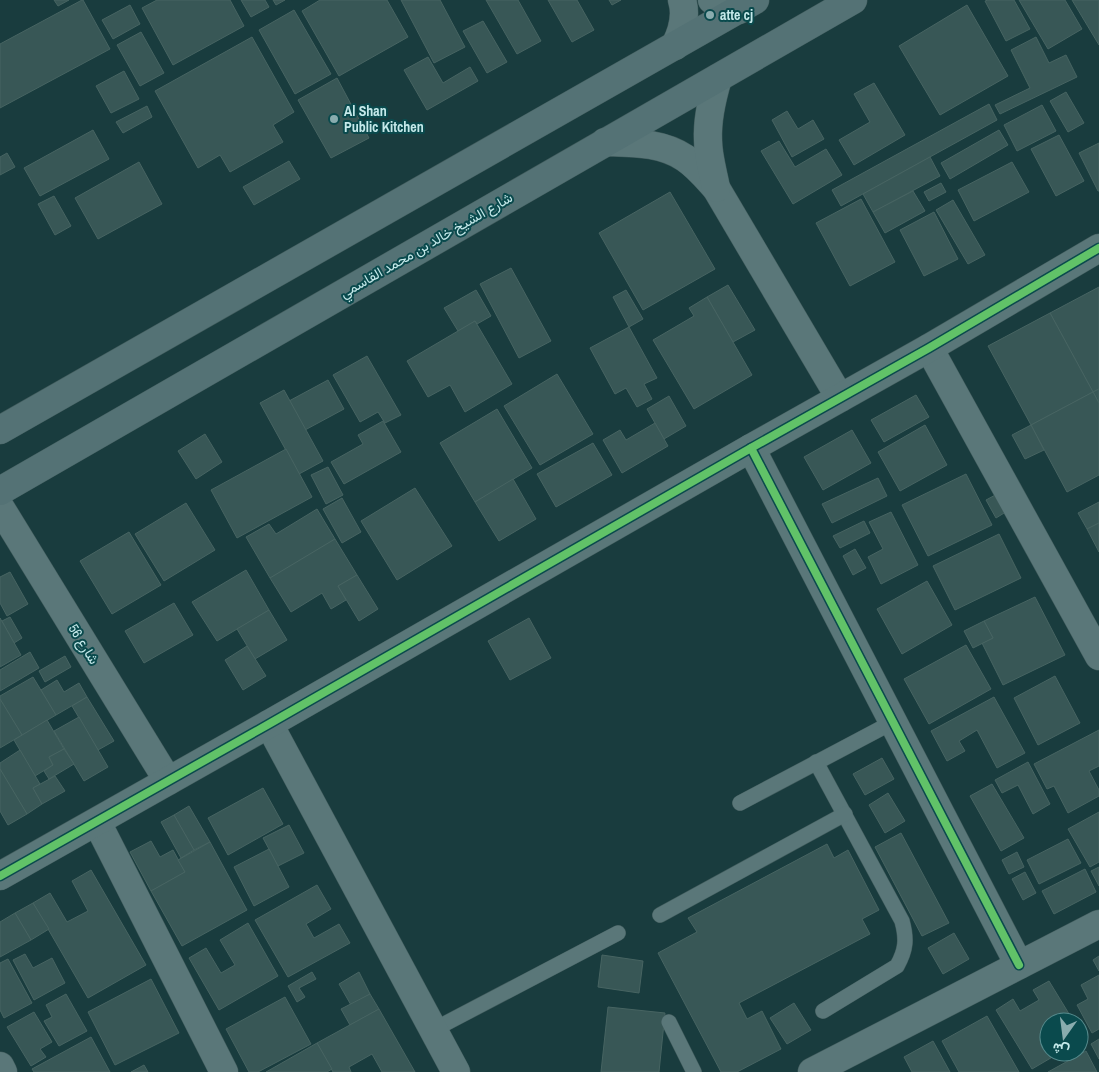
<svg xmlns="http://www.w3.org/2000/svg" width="1099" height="1072" font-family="'Archivo Narrow',Vazirmatn,sans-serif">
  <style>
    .building { fill: #385756; stroke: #476462 }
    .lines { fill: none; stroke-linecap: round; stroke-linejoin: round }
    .lane-casing { stroke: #3f5a5b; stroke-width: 16 }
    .street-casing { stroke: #3f5a5b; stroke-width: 29 }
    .secondary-casing { stroke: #3f5a5b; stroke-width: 29 }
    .lane { stroke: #5a7779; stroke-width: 15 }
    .street { stroke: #5a7779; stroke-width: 28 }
    .secondary { stroke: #547275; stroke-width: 28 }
    .cycleway-casing { stroke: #0a4a4d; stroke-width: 11 }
    .cycleway { stroke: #61c268; stroke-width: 8 }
    .poi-dot { fill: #89acae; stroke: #0a4a4d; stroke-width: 2 }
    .labels { text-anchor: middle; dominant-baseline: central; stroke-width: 4; stroke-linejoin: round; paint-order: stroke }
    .poi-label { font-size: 14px; font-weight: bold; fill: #c5e9ea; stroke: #0a4a4d; text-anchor: start }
    .street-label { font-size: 14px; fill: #c5e9ea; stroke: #0a4a4d }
  </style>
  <rect width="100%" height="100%" fill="#193c3e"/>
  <g class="building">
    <path d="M54,0H69L58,6Z"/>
    <path d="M82,0H83L110,49L0,108V44Z"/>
    <path d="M157,0H230L244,26L173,65L142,8Z"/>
    <path d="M241,0H265L269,7L251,17Z"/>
    <path d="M273,0H285L276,5Z"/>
    <path d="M320,0H387L408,37L339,76L302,11Z"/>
    <path d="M401,0H440L465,47L434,63Z"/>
    <path d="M486,0H518L541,41L517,54Z"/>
    <path d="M548,0H577L594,30L572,42Z"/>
    <path d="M609,0H621L612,5Z"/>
    <path d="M988,0H1014L1030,29L1006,41L985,1Z"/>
    <path d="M1019,0H1065L1082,29L1048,49Z"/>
    <path d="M1072,0H1099V45Z"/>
    <path d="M130,5L140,24L113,39L102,20Z"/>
    <path d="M967,5L1008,76L940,115L899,46Z"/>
    <path d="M294,10L331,74L295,94L259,30Z"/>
    <path d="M483,21L507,62L487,73L463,31Z"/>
    <path d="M141,32L164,73L140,86L117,45Z"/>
    <path d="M252,37L294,112L273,125L283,142L230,172L220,155L198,168L155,91Z"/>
    <path d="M1036,37L1049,63L1066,55L1077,77L1000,114L995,105L1030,88L1011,50Z"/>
    <path d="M428,57L443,83L470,67L478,81L427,110L404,70Z"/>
    <path d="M124,71L139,99L111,113L96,86Z"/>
    <path d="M337,78L369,138L331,158L298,100Z"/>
    <path d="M874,83L905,135L854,165L839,140L870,122L854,94Z"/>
    <path d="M1066,92L1084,123L1068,132L1050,101Z"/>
    <path d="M989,104L997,120L841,206L832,190Z"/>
    <path d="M1042,105L1056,131L1017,151L1004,125Z"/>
    <path d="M147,106L152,117L123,133L116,122Z"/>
    <path d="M787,111L798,129L813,120L824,139L792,157L772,120Z"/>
    <path d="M93,130L109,159L40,196L24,168Z"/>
    <path d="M999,130L1008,145L950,179L941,163Z"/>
    <path d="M1059,135L1084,181L1056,196L1031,149Z"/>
    <path d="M779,141L795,167L826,149L842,175L793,204L761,151Z"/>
    <path d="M1099,143V191H1098L1079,153Z"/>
    <path d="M7,153L15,167L0,175V157Z"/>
    <path d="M930,157L940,176L873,212L863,194Z"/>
    <path d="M289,161L300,179L254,205L243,187Z"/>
    <path d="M139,162L162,204L98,239L75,198Z"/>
    <path d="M1012,162L1029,192L974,221L958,190Z"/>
    <path d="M941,183L946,192L929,201L924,192Z"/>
    <path d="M913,191L925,211L885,233L873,212Z"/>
    <path d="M670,192L715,269L643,310L599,233Z"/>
    <path d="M54,196L71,226L55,235L38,204Z"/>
    <path d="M861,199L895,262L850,286L816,223Z"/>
    <path d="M953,200L985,255L968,264L936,210Z"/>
    <path d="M934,212L958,259L924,276L900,230Z"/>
    <path d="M511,268L551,341L519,358L480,284Z"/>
    <path d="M728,285L755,330L733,342L707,297Z"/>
    <path d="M1099,287V389L1093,392L1050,313Z"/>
    <path d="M476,290L491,316L477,324L475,321L458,331L444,308Z"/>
    <path d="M626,290L643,319L629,327L613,297Z"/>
    <path d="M707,297L752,375L694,409L653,340L694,316L689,308Z"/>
    <path d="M1050,313L1093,392L1031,425L988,346Z"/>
    <path d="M475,321L512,384L465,412L450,385L428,397L407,361Z"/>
    <path d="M629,327L657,378L644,384L652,399L637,407L626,388L615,394L590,348Z"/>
    <path d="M367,356L401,415L385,423L378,412L360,422L333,375Z"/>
    <path d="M557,374L593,434L540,465L504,406Z"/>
    <path d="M328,380L344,409L305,430L289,401Z"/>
    <path d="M1099,389V403L1093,392Z"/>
    <path d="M284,390L323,461L299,474L260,403Z"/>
    <path d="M1093,392L1099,403V475L1067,492L1031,425Z"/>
    <path d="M916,395L929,417L884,442L871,420Z"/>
    <path d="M669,396L686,426L664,439L647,409Z"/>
    <path d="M497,409L532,468L475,502L440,443Z"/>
    <path d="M383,421L401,452L344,484L331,462L363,444L358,435Z"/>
    <path d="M655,423L668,446L622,473L603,440L620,430L626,440Z"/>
    <path d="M925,425L947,465L900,491L878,452Z"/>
    <path d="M1031,425L1044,450L1025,459L1012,435Z"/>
    <path d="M852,430L871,463L823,490L804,457Z"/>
    <path d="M205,434L222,462L196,479L178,451Z"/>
    <path d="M593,443L612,475L556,507L537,474Z"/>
    <path d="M286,449L312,497L237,538L211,490Z"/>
    <path d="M328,467L343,495L326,504L311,475Z"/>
    <path d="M966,474L992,525L928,556L902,505Z"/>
    <path d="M878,478L887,496L832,523L822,504Z"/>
    <path d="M513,479L536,519L499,541L475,502Z"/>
    <path d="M415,488L452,546L397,580L361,521Z"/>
    <path d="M999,493L1009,510L996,518L986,500Z"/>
    <path d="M342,498L361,532L342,543L323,509Z"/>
    <path d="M1099,502V523L1087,529L1078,513Z"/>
    <path d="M186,503L215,550L164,581L135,534Z"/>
    <path d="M317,509L335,539L270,578L246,537L269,524L276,534Z"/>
    <path d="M891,512L918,565L881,584L868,557L883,549L869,522Z"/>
    <path d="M864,521L870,533L840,548L833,536Z"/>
    <path d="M1099,523V552L1087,529Z"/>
    <path d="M129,532L161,585L112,614L80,561Z"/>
    <path d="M999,534L1021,578L955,610L933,566Z"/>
    <path d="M335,539L357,575L338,586L346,600L331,609L322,593L291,612L270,578Z"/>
    <path d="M855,549L866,568L853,575L843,556Z"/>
    <path d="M246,570L269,610L217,641L192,602Z"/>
    <path d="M10,572L28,604L7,616L0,603V577Z"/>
    <path d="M357,575L378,609L359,621L338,586Z"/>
    <path d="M927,581L952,625L902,654L877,609Z"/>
    <path d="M1035,597L1065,655L1003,685L982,643L993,638L984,621Z"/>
    <path d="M174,603L193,635L144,663L125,631Z"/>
    <path d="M269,610L287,640L255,659L237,629Z"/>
    <path d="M10,617L22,638L14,643L2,621Z"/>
    <path d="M0,618L21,655L0,667Z"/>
    <path d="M529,618L551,658L510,680L488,641Z"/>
    <path d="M984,621L993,638L973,648L964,631Z"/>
    <path d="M966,645L991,689L929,724L904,679Z"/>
    <path d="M247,646L266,676L243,690L225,660Z"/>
    <path d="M30,652L39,668L0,691V670Z"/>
    <path d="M65,656L71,667L45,682L39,671Z"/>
    <path d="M1055,676L1080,723L1038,745L1014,698Z"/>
    <path d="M33,677L56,715L22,735L0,699V696Z"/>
    <path d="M57,680L64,692L79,683L87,697L56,715L41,690Z"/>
    <path d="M87,697L114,741L98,750L72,706Z"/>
    <path d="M994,697L1025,753L997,768L977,730L959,741L965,751L947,761L931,731Z"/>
    <path d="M0,699L22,735L0,748Z"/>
    <path d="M79,717L108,767L84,781L54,731Z"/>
    <path d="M47,720L64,749L49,757L53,765L35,776L14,740Z"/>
    <path d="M1099,730V766L1089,771L1099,790V796L1068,813L1054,786L1047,789L1034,764Z"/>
    <path d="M64,749L74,764L49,779L44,771L53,765L49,757Z"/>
    <path d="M20,750L40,784L33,788L42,804L27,814L0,769V763Z"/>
    <path d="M882,758L894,779L865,795L853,774Z"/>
    <path d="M1028,762L1050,804L1033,814L1018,785L1002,793L995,780Z"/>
    <path d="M0,769L27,814L8,825L0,811Z"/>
    <path d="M55,776L65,791L42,804L33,788Z"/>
    <path d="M992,784L1024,838L1001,851L970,796Z"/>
    <path d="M263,788L283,824L228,855L208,818Z"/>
    <path d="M888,793L905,821L885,833L869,805Z"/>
    <path d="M189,806L210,842L194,850L174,815Z"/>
    <path d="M1099,812V862L1090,867L1068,829Z"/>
    <path d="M174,815L194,850L181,858L161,822Z"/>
    <path d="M289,825L304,853L278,866L263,838Z"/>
    <path d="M901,833L949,923L922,936L875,847Z"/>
    <path d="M1068,839L1081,863L1039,884L1027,860Z"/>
    <path d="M151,841L160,857L173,850L185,872L151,891L130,852Z"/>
    <path d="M210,842L247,910L182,946L151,891L185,872L178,860Z"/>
    <path d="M827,844L834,858L848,850L879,910L862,919L870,934L739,1003L747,1019L762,1011L781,1049L737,1072H721L658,953L697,932L688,918Z"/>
    <path d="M269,849L289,887L254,906L234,867Z"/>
    <path d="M1017,852L1024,867L1009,874L1002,860Z"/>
    <path d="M1099,867V886L1091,871Z"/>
    <path d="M1085,869L1096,892L1054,914L1042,891Z"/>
    <path d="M91,870L146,965L88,998L33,903L50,893L67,922L88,911L72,881Z"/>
    <path d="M1025,872L1036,893L1023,900L1012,879Z"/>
    <path d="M317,885L331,909L306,924L314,938L339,924L350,943L288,977L255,920Z"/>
    <path d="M33,903L49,929L31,940L15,913Z"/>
    <path d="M15,913L31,940L0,957V922Z"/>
    <path d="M248,923L278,976L219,1010L189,958L206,948L221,973L235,965L220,940Z"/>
    <path d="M954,933L969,959L943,974L928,948Z"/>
    <path d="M25,954L33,968L52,958L65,983L34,1000L13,960Z"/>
    <path d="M602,955L643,961L639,993L598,987Z"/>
    <path d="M1099,956V971L1093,960Z"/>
    <path d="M8,959L32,1003L4,1018L0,1010V963Z"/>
    <path d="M312,972L316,979L299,988L305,997L297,1002L288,986Z"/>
    <path d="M359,972L370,994L351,1005L339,984Z"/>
    <path d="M1099,975V1029L1092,1033L1077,1005L1088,999L1081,985Z"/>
    <path d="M151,979L179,1033L115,1065L88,1012Z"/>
    <path d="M1049,981L1074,1022H1049V1052H1061L1032,1069L996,1010L1013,999L1020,1011L1039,1000L1033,990Z"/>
    <path d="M66,994L87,1031L59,1046L44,1021L52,1017L46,1005Z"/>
    <path d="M370,994L379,1009L350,1025L341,1009Z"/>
    <path d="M285,997L311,1044L258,1072H249L226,1029Z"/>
    <path d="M794,1003L811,1030L787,1044L770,1018Z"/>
    <path d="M608,1007L665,1013L659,1072H601Z"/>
    <path d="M379,1009L415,1072H382L372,1054L349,1067L351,1072H333L317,1043Z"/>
    <path d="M34,1012L52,1042L40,1049L46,1057L31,1066L7,1027Z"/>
    <path d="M987,1016L1019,1072H959L942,1041Z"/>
    <path d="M1079,1030L1084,1038L1079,1041Z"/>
    <path d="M91,1037L110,1072H34L32,1069Z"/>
    <path d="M1099,1039V1059L1091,1044Z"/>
    <path d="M933,1041L950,1072H912L904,1057Z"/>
    <path d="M317,1043L332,1069L327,1072H266Z"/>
    <path d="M1086,1051L1097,1072H1048Z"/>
    <path d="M144,1065L148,1072H131Z"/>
  </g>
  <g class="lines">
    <g class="lane-casing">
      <g id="lane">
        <path d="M816,762L902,921C907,939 906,950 897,966L823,1011"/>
        <path d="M740,803L893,722"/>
        <path d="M660,915L845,814"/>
        <path d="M669,1022L694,1072"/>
        <path d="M433,1030L618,933"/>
      </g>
    </g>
    <g class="street-casing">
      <g id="street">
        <path d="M712,0L724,6L739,10"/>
        <path d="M675,46C682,32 687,16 682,0"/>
        <path d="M605,142C632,143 661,142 685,158C697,166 706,177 716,188L840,398"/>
        <path d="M716,188C713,172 708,156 708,140C707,119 712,98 718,78"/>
        <path d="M929,348L1099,656"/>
        <path d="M751,448L1019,965"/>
        <path d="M0,507L168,781"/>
        <path d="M269,724L456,1072"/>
        <path d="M97,822L224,1072"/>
        <path d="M0,876L269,724L751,448L929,348L1099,248"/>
        <path d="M0,1066L3,1072"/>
        <path d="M812,1072L1099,924"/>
      </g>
    </g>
    <g class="secondary-casing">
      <g id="secondary">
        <path d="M0,430L755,0"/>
        <path d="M0,491L853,0"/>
      </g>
    </g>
    <use href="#lane" class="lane"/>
    <use href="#street" class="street"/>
    <use href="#secondary" class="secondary"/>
    <g class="cycleway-casing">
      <g id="cycleway">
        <path d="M751,448L1019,965"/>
        <path d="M0,876L269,724L751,448L929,348L1099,248"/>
      </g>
    </g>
    <use href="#cycleway" class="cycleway"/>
  </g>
  <g class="poi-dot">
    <circle cx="710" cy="15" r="5"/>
    <circle cx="334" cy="119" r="5"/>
  </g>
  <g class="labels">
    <g class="poi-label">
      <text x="720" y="15">atte cj</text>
      <text x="344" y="111">Al Shan<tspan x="344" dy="16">Public Kitchen</tspan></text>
    </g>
    <g class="street-label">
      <text transform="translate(426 245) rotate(-30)">شارع الشيخ خالد بن محمد القاسمي</text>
      <text transform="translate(84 644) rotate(58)">شارع 56</text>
    </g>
  </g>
  <g transform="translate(1064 1037) rotate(194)"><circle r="24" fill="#0a4a4d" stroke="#558a8c"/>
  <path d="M0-4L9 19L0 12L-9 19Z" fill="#89acae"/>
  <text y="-8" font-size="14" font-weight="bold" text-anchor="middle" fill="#c5e9ea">ش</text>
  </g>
</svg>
